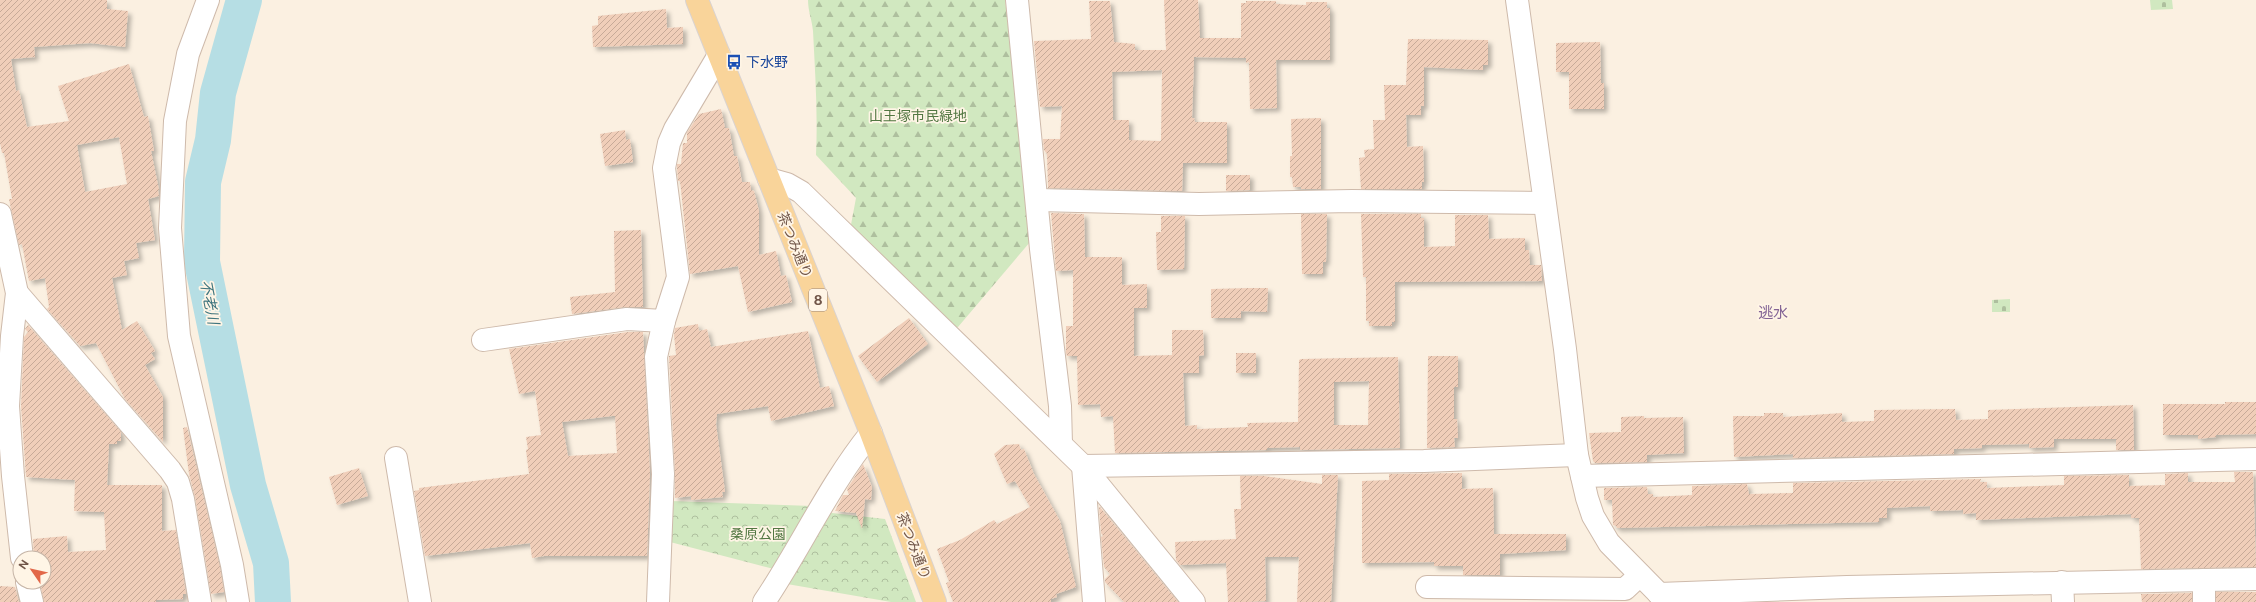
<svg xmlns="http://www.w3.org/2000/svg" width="2256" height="602" font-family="'Public Sans','Noto Sans JP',sans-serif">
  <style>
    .forest { fill: url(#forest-firs) }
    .cemetery { fill: url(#cemetery-stones) }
    .park { fill: url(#park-crowns) }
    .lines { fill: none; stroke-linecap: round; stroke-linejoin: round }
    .river { stroke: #b6dee4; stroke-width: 36 }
    .building { fill: url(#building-hatch); fill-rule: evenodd; filter: url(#shadow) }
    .minor-casing { stroke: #cebaab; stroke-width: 24 }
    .tertiary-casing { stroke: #cebaab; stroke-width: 24 }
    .primary-casing { stroke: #dad3d0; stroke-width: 24 }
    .minor { stroke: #fff; stroke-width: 22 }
    .tertiary { stroke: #fff; stroke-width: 22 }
    .primary { stroke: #f9d49a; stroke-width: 22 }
    .labels { text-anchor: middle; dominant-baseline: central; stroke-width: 3.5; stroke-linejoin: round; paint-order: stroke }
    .shield { fill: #fff5e6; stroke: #9c8678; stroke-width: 1 }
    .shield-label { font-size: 13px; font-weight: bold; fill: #715649 }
    .transit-label { font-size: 14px; fill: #164399; stroke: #fff5e6; text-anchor: start }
    .park-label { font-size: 14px; fill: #527742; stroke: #fff5e6 }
    .street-label { font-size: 14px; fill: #715649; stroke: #fff5e6 }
    .water-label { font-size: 15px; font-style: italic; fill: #40757e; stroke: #fff5e6 }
    .neighbourhood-label { font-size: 15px; fill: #836495; stroke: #fff5e6 }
  </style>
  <defs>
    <pattern id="forest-firs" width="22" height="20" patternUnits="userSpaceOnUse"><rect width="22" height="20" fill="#d1e8c0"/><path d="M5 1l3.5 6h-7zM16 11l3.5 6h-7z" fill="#aebf9e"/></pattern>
    <pattern id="cemetery-stones" width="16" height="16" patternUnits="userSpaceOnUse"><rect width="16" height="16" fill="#d1e8c0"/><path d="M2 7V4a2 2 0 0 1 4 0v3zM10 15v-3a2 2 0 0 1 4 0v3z" fill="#aebf9e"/></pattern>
    <pattern id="park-crowns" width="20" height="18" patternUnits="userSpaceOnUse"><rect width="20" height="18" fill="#d1e8c0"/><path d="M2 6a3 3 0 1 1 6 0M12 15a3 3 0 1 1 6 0" fill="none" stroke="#aebf9e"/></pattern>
    <pattern id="building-hatch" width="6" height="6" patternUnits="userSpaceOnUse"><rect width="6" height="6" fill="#f0ceb9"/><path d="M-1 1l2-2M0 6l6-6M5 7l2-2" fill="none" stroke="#c7aa98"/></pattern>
    <filter id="shadow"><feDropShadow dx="3.5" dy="3.5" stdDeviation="2" flood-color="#0004"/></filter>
  </defs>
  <rect width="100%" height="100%" fill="#fbf0e1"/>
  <path class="forest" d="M808,0H1005L1019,116L1030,242L958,327H949L850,230L856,198L816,155C818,113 815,72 813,31C812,20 808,11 808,0Z"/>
  <g class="cemetery">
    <path d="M2150,0H2172L2173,9L2151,10Z"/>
    <path d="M2010,299V312H1992V300Z"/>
  </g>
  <g class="park">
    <path d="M671,501L812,506L774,569L670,542Z"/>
    <path d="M823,512L885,519L916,602H891L787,584Z"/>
  </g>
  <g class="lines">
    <path class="river" d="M244,0L218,93L213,140L203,182L202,262L248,485L271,563L273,602"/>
  </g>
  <g class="building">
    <path d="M0,0H107V9L128,11L125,47L90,43L34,47L35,57L11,59L16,91L19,90L27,127L69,121L58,86L129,64L144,117L148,116L154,151H151L159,190H158L159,196L148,199L155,240L136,243L139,258L124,261L127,275L112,278L122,330L137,321L155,351L151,353L155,359L145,365L163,397V442L125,399L96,343L80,346L47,309L49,307L45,278L29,281L22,244L19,245L11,209L9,199H12L4,153H2L0,143ZM119,137L127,184L85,192L77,145Z"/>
    <path d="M1164,0H1198L1200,38H1241V3H1246V1H1276V4L1306,5V2H1327V8H1330V60H1276L1277,108L1250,109L1249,62L1246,63V58L1194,57L1192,118H1194L1195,122H1227V163H1183L1182,191L1048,188L1047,154L1044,150L1043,139H1060L1062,106L1040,107L1034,41L1091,39L1089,1H1110L1114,42L1135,44V50H1166ZM1162,70L1161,141L1129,140V120H1113L1112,72Z"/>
    <path d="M666,9L667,28L683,27V44L593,47L592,26L598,25V16Z"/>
    <path d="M1408,39L1488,40V65H1483V70L1424,67V106H1421V115H1406L1407,147L1423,146L1424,182H1422V189H1361L1359,158L1365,157L1364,150L1374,149L1373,120H1385L1384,85H1406Z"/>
    <path d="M1600,42L1601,83H1604V109H1569V72H1556V43Z"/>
    <path d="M721,109L725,128H729L734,156H737L742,182H750L751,190L754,191L759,211V255L776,251L781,276L786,275L792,302L748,312L738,266L690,274L680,181H678L677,168V164H681L683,143H687V133L699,114Z"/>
    <path d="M1321,118V189H1301V187H1293L1292,177H1290V156H1292L1291,119Z"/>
    <path d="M625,130L626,140L630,139L633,162L605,166L600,134Z"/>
    <path d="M1226,175H1250V190L1226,191Z"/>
    <path d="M1051,213L1084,214L1085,257H1122V285L1147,284V308H1134V356L1172,355V330H1203L1204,355L1199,356V373H1183L1185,426L1197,425V429H1199L1248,427L1247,423L1298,422L1299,360L1301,359L1398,357L1400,448L1300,450V447L1267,448V450L1115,453L1113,416L1101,417L1100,404L1078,405L1077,356H1067L1066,353V326H1073V270L1056,271ZM1369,381L1368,425H1334V382Z"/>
    <path d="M1301,214H1327L1326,262H1323V274H1302Z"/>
    <path d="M1361,214H1421V218H1424V247L1455,246V215H1488L1489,239L1525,238V250H1529L1530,265H1541L1542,281L1395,282V322H1392V326H1369V321H1366V277H1363Z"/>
    <path d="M1161,216H1185L1184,269L1157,270L1156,232H1161Z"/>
    <path d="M641,230L643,307H625L572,314L570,297L615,292L614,231Z"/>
    <path d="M1250,288H1268L1267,312L1241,311V318H1211V289Z"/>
    <path d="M909,318L928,344L877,382L858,356Z"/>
    <path d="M698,324L699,331L707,329L711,347L808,331L820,388L829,386L834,406L771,421L768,406L717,414L716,424L725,492H722L723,497L691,500V496L675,498V473L669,358V356L676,355L674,335L675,328Z"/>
    <path d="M28,325L121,432V441H117V444H109L107,485H162V531L176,530L186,594H183V599L156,600V602H44L40,582H44V558H34L33,539L67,536L68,552L106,550L104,512L74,511L75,480L26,477L21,406L24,337L28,332L25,329Z"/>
    <path d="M628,332H643L650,474L647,556H544L532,558L530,543L425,556L414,491L419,490V488L529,474L526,450L528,449L526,437L541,435L535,391L519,394L509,349ZM612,416H615L617,453L568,456L562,422Z"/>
    <rect x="1236" y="353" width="20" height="20"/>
    <path d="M1428,356H1458V387H1454V419H1457L1458,438H1454L1455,447L1427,448Z"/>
    <path d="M2225,402H2256V434L2216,435V437L2198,439V435H2163V404H2225Z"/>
    <path d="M2133,405L2134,450H2116V439H2054V447L2029,448V444L1982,445V448L1954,449V454L1793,458V454L1734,457L1733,416H1764V413H1783V417L1842,413V422L1874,421V410L1955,409L1956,420L1988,419V410Z"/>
    <path d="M1644,416V418L1683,417L1684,453L1647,455V462L1595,463L1593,461L1589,433L1621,432V417Z"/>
    <path d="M187,427L220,567L224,592L211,594L195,497L189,474L183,428Z"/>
    <path d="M1019,444L1021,450L1024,449L1034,474L1060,521L1076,587L1056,594L1057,597L1051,599V602H953L946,583L949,582L937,549L960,540L994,520L997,524L1030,507L1015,481L1007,484L994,454L1005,445Z"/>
    <path d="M863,464L872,487L871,500L865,499L862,529L856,513L835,511L843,495H849L847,489Z"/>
    <path d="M359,468L368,496L337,505L329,477Z"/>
    <path d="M2234,472H2253L2256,567L2141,569L2139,518H2131V514L1976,520V513L1963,514V510L1930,511V506L1887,508V518H1879V522L1617,528L1616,526L1613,525L1612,500H1604V488L1647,487L1648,494H1653V497L1692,495V486L1747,484L1749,494L1793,493V483L1981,479L1980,482H1987V488L2064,485V476L2129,475V486L2165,485V474L2188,473V482H2235Z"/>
    <path d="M1462,473V489L1493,488L1494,534H1566V550L1500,554V575H1463V566H1434V562L1362,563V481L1389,480V474Z"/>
    <path d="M1322,475H1338L1331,602H1297L1299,557H1265L1266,601L1248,602H1228L1226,563L1180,565L1176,560L1175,542L1236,539L1234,509H1241L1240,476H1264L1322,484Z"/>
    <path d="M1099,507H1100L1178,602H1124L1105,582V579L1110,574L1104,567L1101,537L1103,536L1101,533Z"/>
    <path d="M0,586L15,587L19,602H0Z"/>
    <rect x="2216" y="592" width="40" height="10"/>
    <path d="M2192,593V602H2142L2141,594Z"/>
  </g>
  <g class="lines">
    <g class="minor-casing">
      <g id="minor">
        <path d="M208,0L188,54L175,121L170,228L179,336L232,565L238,602"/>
        <path d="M1017,0L1041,249L1060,406L1061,444"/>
        <path d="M769,179L787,184L801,192L1083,466L1194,602"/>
        <path d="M1038,200L1199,204L1352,201L1544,203"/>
        <path d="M0,214L17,293L12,336L8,406L13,476L22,558"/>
        <path d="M17,293L170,470L178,482L183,499L200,602"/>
        <path d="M483,340L627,319L664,321"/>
        <path d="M396,458L420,602"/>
        <path d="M1582,476L2256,459"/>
        <path d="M2204,580V602"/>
        <path d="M27,582L32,602"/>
        <path d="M2062,582L2063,602"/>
        <path d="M1427,587L1625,589L1640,575"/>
        <path d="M1659,594L1847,587L2256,579"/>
        <path d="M658,602L663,474L656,357L664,321L678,277L664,168L669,143L675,129L719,55"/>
        <path d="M764,602C801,547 829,485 871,433"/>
        <path d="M1094,602L1083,466L1424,461L1577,455"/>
      </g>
    </g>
    <g class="tertiary-casing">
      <path id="tertiary" d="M1517,0L1565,349L1577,455L1587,498L1593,516L1609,543L1667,602"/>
    </g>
    <g class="primary-casing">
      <path id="primary" d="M697,0L871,433L935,602"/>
    </g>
    <use href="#minor" class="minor"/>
    <use href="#tertiary" class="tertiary"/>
    <use href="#primary" class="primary"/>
  </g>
  <defs>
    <g id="bus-bare" transform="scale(1.2)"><path d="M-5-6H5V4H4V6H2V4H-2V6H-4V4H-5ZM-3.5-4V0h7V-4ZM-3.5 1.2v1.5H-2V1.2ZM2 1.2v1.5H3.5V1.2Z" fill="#1a4fb4" stroke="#fff5e6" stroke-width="2.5" paint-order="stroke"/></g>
  </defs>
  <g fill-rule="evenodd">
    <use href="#bus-bare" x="734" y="62"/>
  </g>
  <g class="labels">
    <rect class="shield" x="809" y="289" width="18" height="22" rx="3"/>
    <g class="shield-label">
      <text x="818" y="300">8</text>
    </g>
    <g class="transit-label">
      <text x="746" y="62">下水野</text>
    </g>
    <g class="park-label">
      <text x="918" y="116">山王塚市民緑地</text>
      <text x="758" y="534">桑原公園</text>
    </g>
    <g class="street-label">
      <text transform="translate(795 245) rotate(68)">茶つみ通り</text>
      <text transform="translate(914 546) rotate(69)">茶つみ通り</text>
    </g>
    <g class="water-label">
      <text transform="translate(210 302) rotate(79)">不老川</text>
    </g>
    <g class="neighbourhood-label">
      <text x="1773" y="312">逃水</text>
    </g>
  </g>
  <g transform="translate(32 570) rotate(304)"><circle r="19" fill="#fff5e6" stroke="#c6b5a7"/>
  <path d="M0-3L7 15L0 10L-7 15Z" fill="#e26849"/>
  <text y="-6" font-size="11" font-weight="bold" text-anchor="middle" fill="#715649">N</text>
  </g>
</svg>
